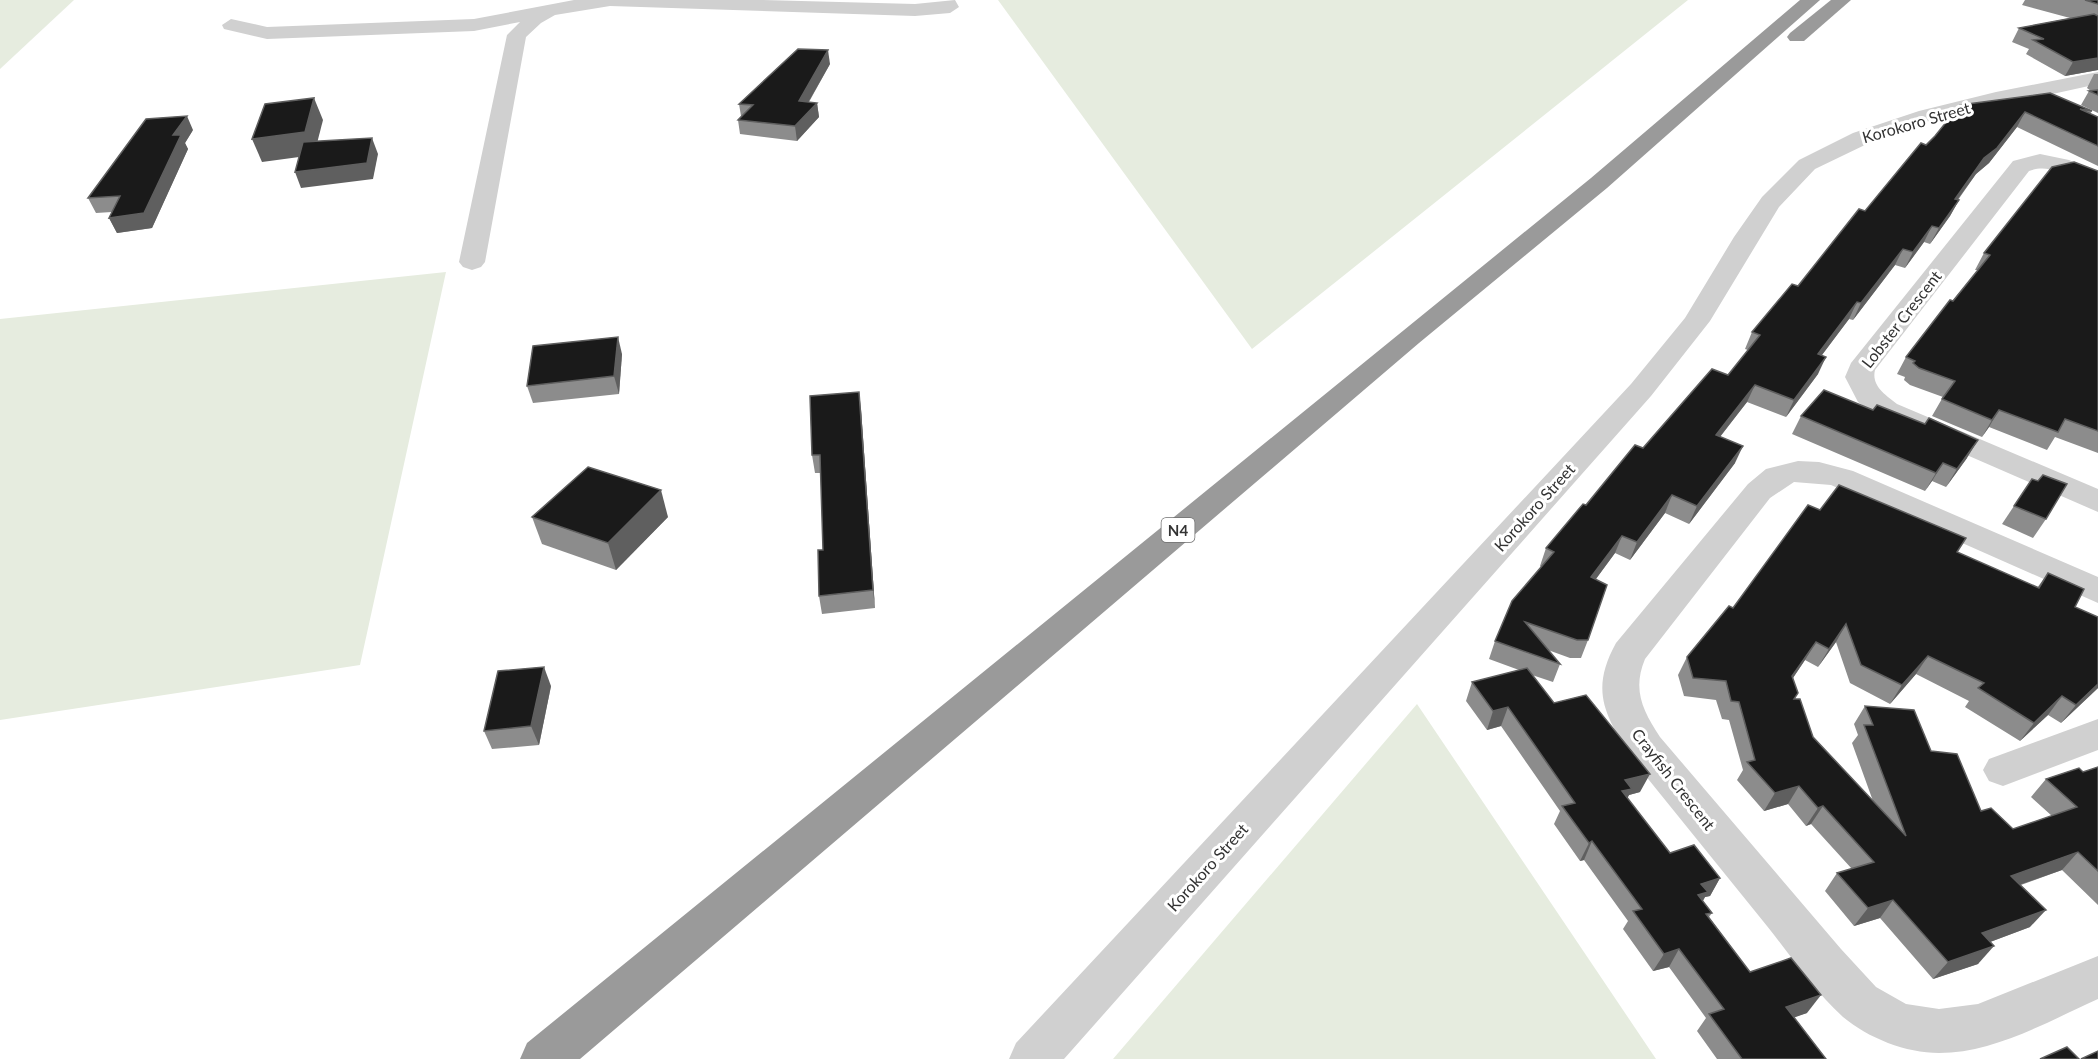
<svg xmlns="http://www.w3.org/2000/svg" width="2098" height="1059" font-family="Lato,sans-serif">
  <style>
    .green { fill: #e6ecdf }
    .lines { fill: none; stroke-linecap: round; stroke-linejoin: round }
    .minor { fill: #d0d0d0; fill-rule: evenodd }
    .highway { fill: #9a9a9a; fill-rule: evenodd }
    .wall { fill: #8c8c8c }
    .shaded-wall { fill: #5f5f5f }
    .building { fill: #1a1a1a; stroke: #5f5f5f; stroke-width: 1.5 }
    .labels { text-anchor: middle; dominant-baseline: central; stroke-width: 6; stroke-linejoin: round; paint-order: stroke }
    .shield { fill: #fff; stroke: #707070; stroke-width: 1.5 }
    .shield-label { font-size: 15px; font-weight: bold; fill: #333 }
    .street-label { font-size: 16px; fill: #333; stroke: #fff }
  </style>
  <rect width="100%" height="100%" fill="#fff"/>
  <g class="green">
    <path d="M0,0H74L0,69Z"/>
    <path d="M998,0H1688L1252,349Z"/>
    <path d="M446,272L360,665L0,720V319Z"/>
    <path d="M1417,704L1656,1059H1113Z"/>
  </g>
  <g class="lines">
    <g class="minor">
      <path d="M574,0H763L915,4L955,0L959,7L950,13L915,16L610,6L555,15L541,23L526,37L485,262L481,267L472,270L463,267L459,262L507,35L520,22L474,31L267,39L224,29L222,25L231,19L267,27L474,19Z"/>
      <path d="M2098,72V84L1934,120L1869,143L1815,169L1779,207L1710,321L1651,396L1064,1059H1009L1016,1043L1631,384L1685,318L1734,237L1762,197L1799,160L1853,133L1919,111L1996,92Z"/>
      <path d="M2040,154L2069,160L2098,173V189C2075,183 2054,161 2029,171L1875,370C1871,386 1886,395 1897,404L2098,489V512L1877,416L1858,402L1845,377L1851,363L2013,161Z"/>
      <path d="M1798,461L1819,462L1853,471L2098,577V603L1831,485L1794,482L1770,498L1645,659C1632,690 1643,711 1660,737L1841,949L1876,987L1906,1004L1939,1009L1978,1004L2098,956V999C2049,1021 1994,1053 1939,1053C1906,1053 1868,1038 1843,1017C1814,991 1791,956 1767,926C1722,870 1677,815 1632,759C1606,716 1589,692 1616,643L1748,484L1766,469Z"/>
      <path d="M2098,719V750L2003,786L1989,781L1983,770L1989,759Z"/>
    </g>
    <g class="highway">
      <path d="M1800,0H1820L1607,188L1419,343L580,1059H520L527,1043L1591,178Z"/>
      <path d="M1831,0H1851L1804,41H1790L1787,37L1790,33Z"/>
    </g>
  </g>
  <g class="wall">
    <path d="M2025,0H2098V70L2065,76L2026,54L2029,49L2012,42L2019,28L2070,18L2022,5Z"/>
    <path d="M830,64L809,102L817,103L819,117L797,141L740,134L738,120L741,116L739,104Z"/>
    <path d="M2094,74H2098V113L2081,105L2089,91H2091L2087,88Z"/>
    <path d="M2050,93L2092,111L2090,114L2098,117V166L2017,127L1989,163L1976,174L1958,200H1959L1950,216L1930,244L1924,242L1905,268L1895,265L1853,320L1849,319L1821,356L1818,374L1786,417L1747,402L1720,437L1735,463L1689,524L1665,513L1630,560L1615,553L1596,579L1588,640L1581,658H1570L1548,650L1560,664L1553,682L1532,675L1554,703L1640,792L1629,795L1627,798L1670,853L1720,878L1710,896L1705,897L1703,901L1712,913L1709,917L1750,972L1807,1013L1794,1017L1826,1059H1717L1697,1031L1706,1018L1669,967L1653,971L1623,929L1628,921L1584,860L1580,861L1554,824L1560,811L1501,726L1487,730L1466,701L1472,682L1519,670L1489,659L1495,641L1541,567L1540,566L1546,548L1586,505L1643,448L1728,375L1748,350L1745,349L1752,332L1798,286L1865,211L1926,145Z"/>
    <path d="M193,130L185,143L188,149L152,228L117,233L109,218L112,212L96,213L88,198Z"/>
    <path d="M2098,171V453L2055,437L2047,450L1989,427L1982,437L1932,416L1943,397L1910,385L1904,380L1905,377L1897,374L1906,357L1978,270H1975L1984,253Z"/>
    <path d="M622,354L619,394L533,403L527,386Z"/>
    <path d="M861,409L875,608L822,614L819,596L823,550L821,473H815L812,455Z"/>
    <path d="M1873,410L1925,424L1967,458L1946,487L1932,481L1925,491L1792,434L1801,416Z"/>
    <path d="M2032,479L2046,519L2033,538L2002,524Z"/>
    <path d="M1820,510L1957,552L2037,588L2048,573L2075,607L2098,617V688L2061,723L2048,715L2020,741L1965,707L1969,701L1916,674L1890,704L1850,683L1836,642L1818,667L1805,660L1793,678L1795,699L1813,737L1873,801L1852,743L1858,735L1854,724L1865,706L1931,751L1981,811L2013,829L2052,816L2031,797L2046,779L2083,772L2098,767V905L2062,870L2021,885L2030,927L1990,942L1978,964L1933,979L1880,918L1854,926L1825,891L1837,873L1852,869L1811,824L1806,826L1788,804L1764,811L1737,780L1743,770L1729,720L1722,719L1716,700L1684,696L1678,675L1687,657L1733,608Z"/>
    <path d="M532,517H668L616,570L542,544Z"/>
    <path d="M551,686L539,745L492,749L484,731Z"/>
  </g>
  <g class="shaded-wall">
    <path d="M828,50L830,64L801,115L799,101Z"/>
    <path d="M2098,58V70L2065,76L2073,62Z"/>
    <path d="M314,98L323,120L314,155L262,162L252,139Z"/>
    <path d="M817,103L819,117L797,141L795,126Z"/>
    <path d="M2025,112L2017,127L1989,163L1976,174L1947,214L1955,199L1984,158Z"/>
    <path d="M187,116L193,130L185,143L188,149L152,228L117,233L109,218L173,135Z"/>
    <path d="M372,138L378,154L373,179L301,188L295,172Z"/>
    <path d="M1959,200L1950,216L1930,244L1939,228Z"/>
    <path d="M1932,226L1924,242L1905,268L1913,252Z"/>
    <path d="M1903,249L1895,265L1853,320L1861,303Z"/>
    <path d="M1857,302L1849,319L1810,371L1818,354Z"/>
    <path d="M618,337L622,354L619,394L614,376Z"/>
    <path d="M1826,357L1818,374L1786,417L1794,400Z"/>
    <path d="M1755,385L1747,402L1708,452L1716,435Z"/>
    <path d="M859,392L861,409L875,608L873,590Z"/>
    <path d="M1999,410L1989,427L1982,437L1992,420Z"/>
    <path d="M1978,440L1967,458L1946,487L1957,469Z"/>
    <path d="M1743,446L1735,463L1689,524L1697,506Z"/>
    <path d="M1943,463L1932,481L1925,491L1936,473Z"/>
    <path d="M661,490L668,517L616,570L608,543Z"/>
    <path d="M1672,495L1665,513L1630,560L1637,542Z"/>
    <path d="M1622,536L1615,553L1584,595L1591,577Z"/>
    <path d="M1846,624L1836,642L1818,667L1829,649Z"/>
    <path d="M1816,642L1805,660L1782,694L1792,676Z"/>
    <path d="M1928,656L1916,674L1890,704L1902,685Z"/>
    <path d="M544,667L551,686L539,745L531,726Z"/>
    <path d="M2098,684V688L2061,723L2076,705Z"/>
    <path d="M2062,696L2048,715L2020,741L2034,723Z"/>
    <path d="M1508,707L1501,726L1487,730L1493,711Z"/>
    <path d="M1650,774L1640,792L1629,795L1623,807L1613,810L1625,780Z"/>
    <path d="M1799,786L1788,804L1764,811L1775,793Z"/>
    <path d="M1823,806L1811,824L1806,826L1818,808Z"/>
    <path d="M1592,841L1584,860L1580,861L1589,843Z"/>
    <path d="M2078,852L2062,870L1996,893L2011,876Z"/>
    <path d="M1720,878L1710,896L1705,897L1697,910L1687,913L1701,884Z"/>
    <path d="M1893,900L1880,918L1854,926L1868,908Z"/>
    <path d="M2046,910L2030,927L1966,951L1982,933Z"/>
    <path d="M1994,946L1978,964L1933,979L1948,962Z"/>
    <path d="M1679,949L1669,967L1653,971L1664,954Z"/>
    <path d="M1821,995L1807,1013L1773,1025L1786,1007Z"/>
  </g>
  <g class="building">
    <path d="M2085,0H2098V4Z"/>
    <path d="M2094,14L2098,16V58L2073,62L2033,40L2044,39L2019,28Z"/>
    <path d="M798,49L828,50L799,101L817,103L795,126L738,120L753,105L739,104Z"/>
    <path d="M2098,90V95L2089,91Z"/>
    <path d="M2050,93L2092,111L2080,109L2098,117V146L2025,112L1997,148L1984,158L1955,199L1959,200L1939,228L1932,226L1913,252L1903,249L1861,303L1857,302L1818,354L1826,357L1794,400L1755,385L1716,435L1743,446L1697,506L1672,495L1637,542L1622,536L1591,577L1607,585L1588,640H1577L1525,622L1560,664L1495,641L1512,601L1554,552L1546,548L1583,504L1586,505L1635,445L1643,448L1712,369L1728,375L1760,335L1752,332L1792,284L1798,286L1859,209L1865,211L1921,143L1926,145L1935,136L1960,105Z"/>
    <path d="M314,98L305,132L252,139L265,104Z"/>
    <path d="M187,116L173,135H181L144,213L109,218L120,196L88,198L146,119Z"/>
    <path d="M372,138L367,163L295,172L303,142Z"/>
    <path d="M2074,162L2098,171V431L2065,419L2058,432L1999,410L1992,420L1942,399L1955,381L1919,368L1913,363L1915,361L1906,357L1950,300L1953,301L1990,255L1984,253L2052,167Z"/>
    <path d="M618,337L614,376L527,386L533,346Z"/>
    <path d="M1824,390L1873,410L1877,405L1925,424L1929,418L1978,440L1957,469L1943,463L1936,473L1801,416Z"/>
    <path d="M859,392L873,590L819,596L818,550H823L820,455H812L810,396Z"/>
    <path d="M588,467L661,490L608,543L532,517Z"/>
    <path d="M2043,475L2067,484L2046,519L2014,506L2032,479L2038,481Z"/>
    <path d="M1839,485L1966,538L1957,552L2039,588L2048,573L2084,589L2075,607L2098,617V684L2076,705L2062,696L2034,723L1978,688L1984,683L1928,656L1902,685L1861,665L1846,624L1829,649L1816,642L1792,676L1798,693L1794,699H1800L1813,737L1906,836L1864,725H1873L1865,706L1914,710L1931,751L1957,754L1981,811L1991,808L2013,829L2077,807L2046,779L2079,768L2083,772L2098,767V871L2078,852L2011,876L2046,910L1982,933L1994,946L1948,962L1893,900L1868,908L1837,873L1874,862L1823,806L1818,808L1799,786L1775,793L1747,762L1755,760L1739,702L1731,701L1726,681L1693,678L1687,657L1729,606L1733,608L1808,505L1820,510Z"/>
    <path d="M544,667L531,726L484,731L498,671Z"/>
    <path d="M1527,668L1554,703L1586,695L1650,774L1625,780L1632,789L1622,791L1670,853L1694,845L1720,878L1701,884L1708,892L1698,895L1712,913L1706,914L1750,972L1791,958L1821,995L1786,1007L1826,1059H1742L1709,1014L1724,1009L1679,949L1664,954L1633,911L1642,909L1592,841L1589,843L1562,806L1575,803L1508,707L1493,711L1472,682Z"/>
    <path d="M2067,1047L2079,1059H2040Z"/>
    <path d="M2098,1051V1059H2081Z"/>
  </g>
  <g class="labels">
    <rect class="shield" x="1161.5" y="518" width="33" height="24" rx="4.5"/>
    <g class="shield-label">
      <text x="1178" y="530">N4</text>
    </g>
    <g class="street-label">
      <text transform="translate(1916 122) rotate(-16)">Korokoro Street</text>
      <text transform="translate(1901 319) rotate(-52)">Lobster Crescent</text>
      <text transform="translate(1534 507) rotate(-48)">Korokoro Street</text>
      <text transform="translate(1674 779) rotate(52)">Crayfish Crescent</text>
      <text transform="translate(1207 867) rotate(-48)">Korokoro Street</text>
    </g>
  </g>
</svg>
